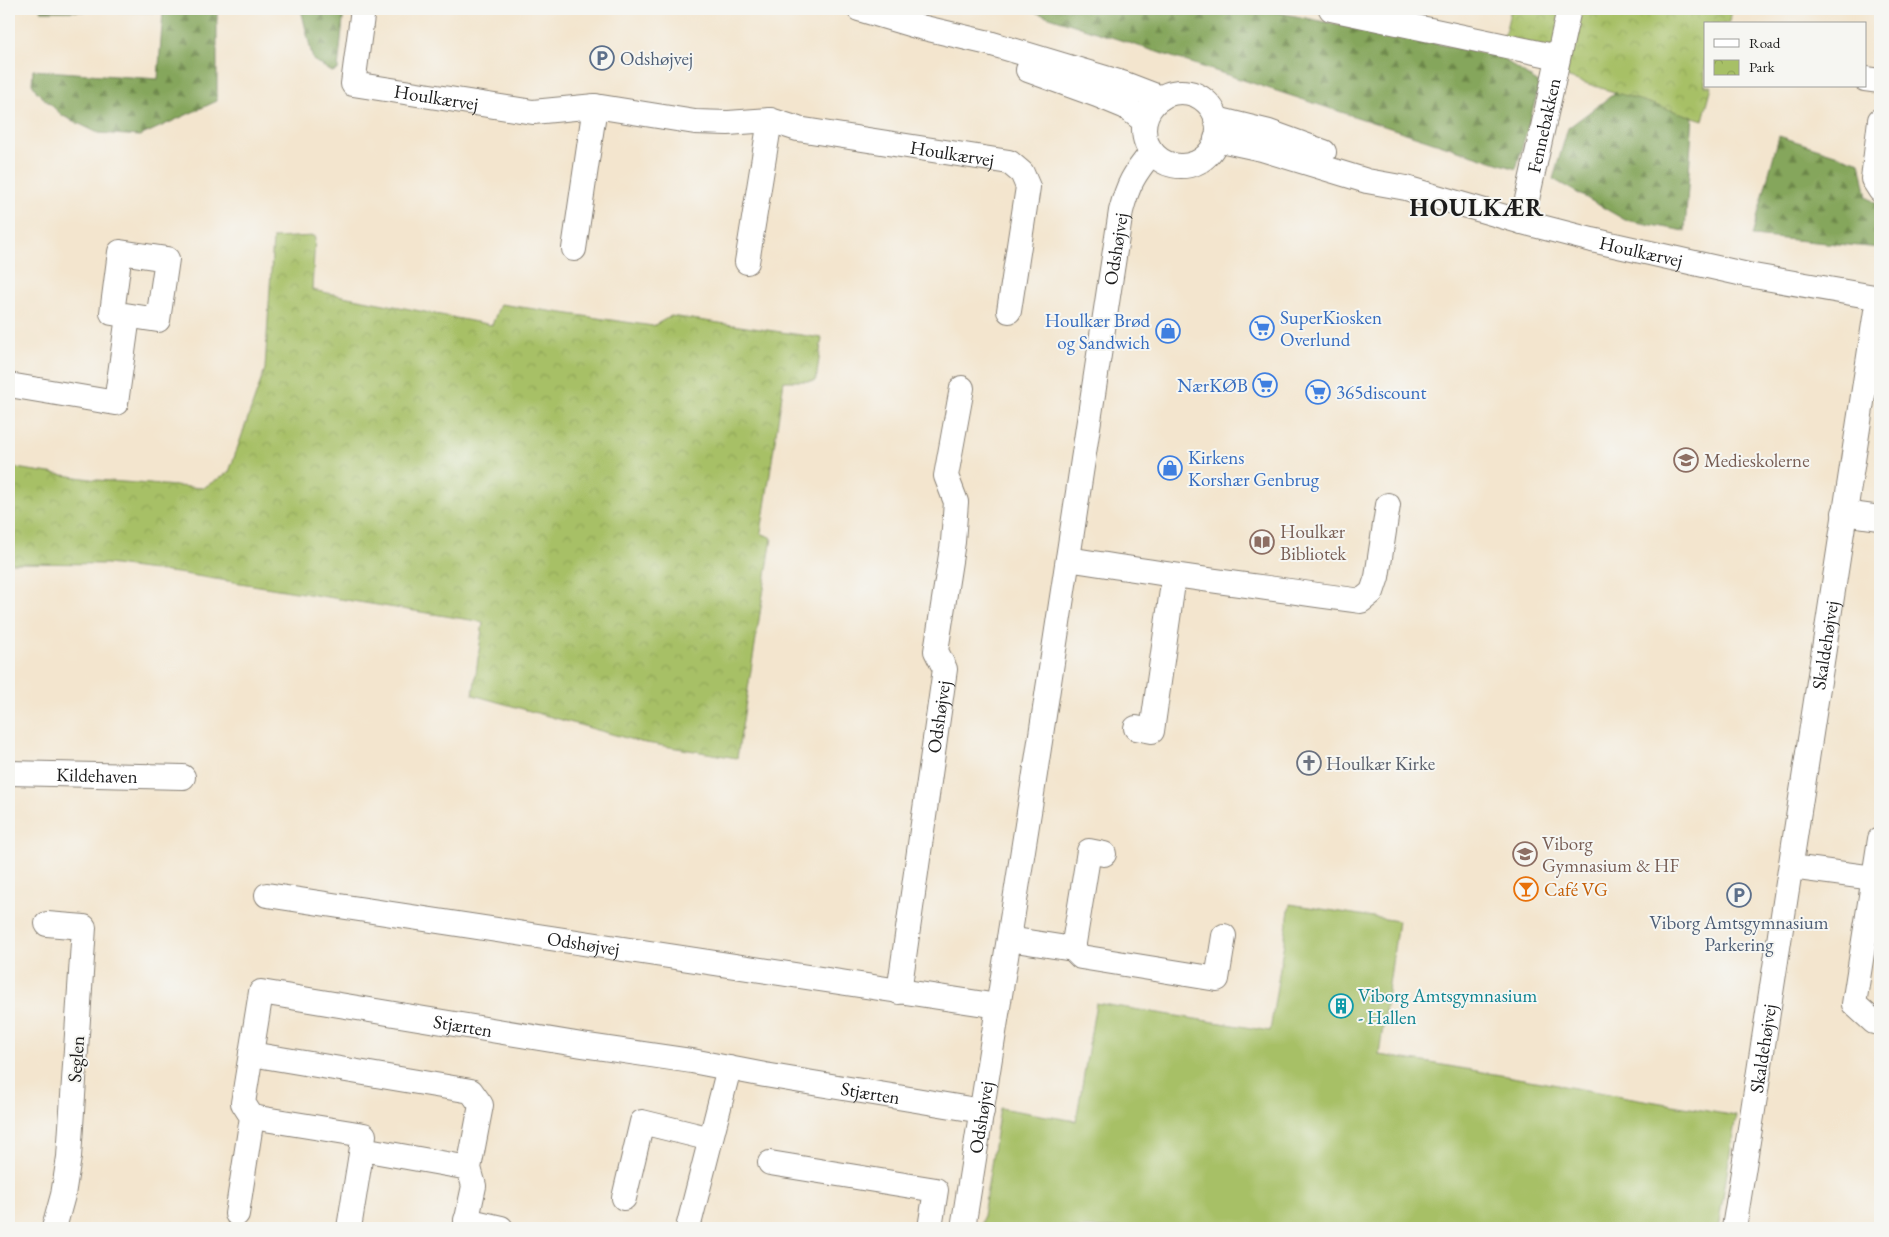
<svg xmlns="http://www.w3.org/2000/svg" width="1889" height="1237" font-family="'EB Garamond',serif">
  <style>
    .forest { fill: url(#forest-firs); stroke: #50613c }
    .park { fill: url(#park-crowns); stroke: #626e41 }
    .pitch { fill: #a7c066; stroke: #626e41 }
    .lines { fill: none; stroke-linecap: round; stroke-linejoin: round }
    .minor-casing { stroke: #888075; stroke-width: 26 }
    .minor { stroke: #fff; stroke-width: 24 }
    .labels { text-anchor: middle; dominant-baseline: central; stroke-width: 4; stroke-linejoin: round; paint-order: stroke }
    .service-label { font-size: 19px; fill: #4e5e75; stroke: #f6f6f2; text-anchor: start }
    .street-label { font-size: 19px; fill: #1c1c1c; stroke: #f6f6f2 }
    .shop-label { font-size: 19px; fill: #366cbe; stroke: #f6f6f2; text-anchor: start }
    .education-label { font-size: 19px; fill: #785e54; stroke: #f6f6f2; text-anchor: start }
    .worship-label { font-size: 19px; fill: #5b616d; stroke: #f6f6f2; text-anchor: start }
    .food-label { font-size: 19px; fill: #c56008; stroke: #f6f6f2; text-anchor: start }
    .culture-label { font-size: 19px; fill: #0d838f; stroke: #f6f6f2; text-anchor: start }
    .district-label { font-size: 24px; font-weight: bold; letter-spacing: 1px; fill: #1c1c1c; stroke: #f6f6f2 }
  </style>
  <defs>
    <pattern id="forest-firs" width="22" height="20" patternUnits="userSpaceOnUse" patternTransform="scale(1.25)"><rect width="22" height="20" fill="#85a65b"/><path d="M5 1l3.5 6h-7zM16 11l3.5 6h-7z" fill="#6c864a"/></pattern>
    <pattern id="park-crowns" width="20" height="18" patternUnits="userSpaceOnUse" patternTransform="scale(1.25)"><rect width="20" height="18" fill="#a7c066"/><path d="M2 6a3 3 0 1 1 6 0M12 15a3 3 0 1 1 6 0" fill="none" stroke="#8fa458"/></pattern>
  </defs>
  <rect width="100%" height="100%" fill="#f6f6f2"/>
  <filter id="ink" filterUnits="userSpaceOnUse"><feTurbulence type="fractalNoise" baseFrequency=".02" numOctaves="2"/><feDisplacementMap in="SourceGraphic" scale="10" xChannelSelector="R" yChannelSelector="G"/><feConvolveMatrix kernelMatrix="1 2 1 2 8 2 1 2 1" color-interpolation-filters="sRGB"/></filter>
  <filter id="wash" filterUnits="userSpaceOnUse"><feTurbulence type="fractalNoise" baseFrequency=".0096" numOctaves="4" result="noise"/><feDisplacementMap in="SourceGraphic" scale="20" xChannelSelector="R" yChannelSelector="G"/><feGaussianBlur stdDeviation="1.12" result="paint"/><feColorMatrix in="noise" values="0 0 0 0 0 0 0 0 0 0 0 0 0 0 0 0 0 1.4 0 .05"/><feComposite in="paint" operator="in"/></filter>
  <g filter="url(#wash)">
    <rect width="100%" height="100%" fill="#f3e5ce"/>
    <g class="forest">
      <path d="M39,9H217V101L140,136L98,133L63,116L37,92L32,84L33,70L158,79L163,12L41,11Z"/>
      <path d="M301,9H344L338,70L332,72L313,60Z"/>
      <path d="M1025,9H1260L1499,56L1540,84L1516,169Z"/>
      <path d="M1639,75L1695,85L1685,231L1625,220L1553,179L1568,128Z"/>
      <path d="M1779,136L1860,162L1867,197L1880,206V248L1752,236Z"/>
    </g>
    <g class="park">
      <path d="M1511,9H1733L1728,24H1705V86H1712L1703,120L1499,56Z"/>
      <path d="M315,236L312,290L492,325L500,304L653,326L671,316L822,338L816,381H784L761,533L772,538L737,758L640,742L473,695L483,622L184,574L107,564L9,563V467L97,480L203,488L229,472L265,369L273,238Z"/>
    </g>
    <path class="pitch" d="M1290,904L1398,921L1379,1055L1437,1064L1736,1116L1718,1228H981L1000,1108L1076,1121L1096,1003L1270,1031Z"/>
  </g>
  <g filter="url(#ink)">
    <g class="lines">
      <g class="minor-casing">
        <g id="minor">
          <path id="s1" d="M363,9L353,84L533,112L595,106L695,122L728,123L770,120L798,129L1009,162L1022,173L1028,187L1009,311"/>
          <path d="M859,9L916,26L989,43L1122,83L1161,98"/>
          <path d="M1331,9L1558,57"/>
          <path d="M1028,70L1097,95L1126,107L1144,121"/>
          <path d="M1865,79L1880,81"/>
          <circle cx="1181" cy="129" r="37"/>
          <path d="M1216,119L1269,132L1324,152"/>
          <path d="M1880,120L1873,179L1880,190"/>
          <path id="s2" d="M1216,139L1262,149L1367,181L1406,188L1522,222L1592,240L1748,275L1880,298"/>
          <path id="s3" d="M1522,222L1569,9"/>
          <path d="M574,249L595,106"/>
          <path d="M120,252L167,259L158,320L112,313Z"/>
          <path d="M747,262L770,120"/>
          <path d="M9,385L116,403L128,316"/>
          <path d="M1844,513L1880,518"/>
          <path d="M1068,559C1166,575 1263,587 1361,601L1372,592L1377,577L1388,505"/>
          <path d="M1136,728L1152,731L1174,576"/>
          <path id="s4" d="M9,773L183,777"/>
          <path d="M1880,839L1854,1004L1874,1022L1880,1023"/>
          <path d="M1791,867L1874,878"/>
          <path id="s5" d="M267,895L998,1006"/>
          <path d="M47,924L84,927L69,1157L63,1195L54,1228"/>
          <path d="M1009,939L1073,949L1089,851L1104,854"/>
          <path d="M1073,949L1081,957L1217,979L1224,936"/>
          <path id="s6" d="M899,992L945,669L936,651L953,542L956,502L946,476L962,388"/>
          <path d="M251,1054L471,1091L481,1105L469,1168L474,1186L465,1228"/>
          <path d="M252,1117L364,1135L349,1228"/>
          <path d="M362,1149L469,1168"/>
          <path d="M770,1163L936,1190L930,1228"/>
          <path d="M624,1198L642,1122L711,1139"/>
          <path id="s7" d="M237,1214L252,1117L243,1103L261,992L582,1045L692,1061L765,1075L982,1111"/>
          <path d="M466,1220L501,1228"/>
          <path d="M688,1228L729,1068"/>
          <path id="s8" d="M963,1228L1033,787L1121,211C1128,184 1134,174 1152,152"/>
          <path id="s9" d="M1734,1228L1753,1110L1878,298"/>
        </g>
      </g>
      <use href="#minor" class="minor"/>
    </g>
  </g>
  <defs>
    <g id="parking-ring" transform="scale(1.25)"><circle r="9.5" fill="#f6f6f2" stroke="#5c6f8a" stroke-width="1.5"/><path d="M-3.5-5.5H1a3.5 3.5 0 0 1 0 7H-1V5.5H-3.5ZM-1-3.4V-.6H.8a1.4 1.4 0 0 0 0-2.8Z" fill="#5c6f8a"/></g>
    <g id="supermarket-ring" transform="scale(1.25)"><circle r="9.5" fill="#f6f6f2" stroke="#3f7fe0" stroke-width="1.5"/><path d="M-6-5.5h2.5l.6 2H6L4.5 2H-2.5L-4.4-4H-6ZM-1.5 3.2a1.3 1.3 0 1 0 .1 0ZM3 3.2a1.3 1.3 0 1 0 .1 0Z" fill="#3f7fe0"/></g>
    <g id="shop-ring" transform="scale(1.25)"><circle r="9.5" fill="#f6f6f2" stroke="#3f7fe0" stroke-width="1.5"/><path d="M-5-2.5h2.3a2.7 3.5 0 0 1 5.4 0H5L5.5 6h-11ZM-1.5-2.5h3a1.5 2.3 0 0 0-3 0Z" fill="#3f7fe0"/></g>
    <g id="school-ring" transform="scale(1.25)"><circle r="9.5" fill="#f6f6f2" stroke="#8d6e63" stroke-width="1.5"/><path d="M0-5L7-2L0 1L-7-2ZM-4 1L0 2.5L4 1V4Q0 6-4 4Z" fill="#8d6e63"/></g>
    <g id="library-ring" transform="scale(1.25)"><circle r="9.5" fill="#f6f6f2" stroke="#8d6e63" stroke-width="1.5"/><path d="M-6-4Q-3-5.5-.7-3.5V5Q-3 3-6 4ZM6-4Q3-5.5 .7-3.5V5Q3 3 6 4Z" fill="#8d6e63"/></g>
    <g id="church-ring" transform="scale(1.25)"><circle r="9.5" fill="#f6f6f2" stroke="#6b7280" stroke-width="1.5"/><path d="M-1.2-6h2.4v3.5h3.3v2.4h-3.3V6h-2.4V-.1h-3.3v-2.4h3.3Z" fill="#6b7280"/></g>
    <g id="bar-ring" transform="scale(1.25)"><circle r="9.5" fill="#f6f6f2" stroke="#e8710a" stroke-width="1.5"/><path d="M-6-5H6L.8 .8V4.5H3.5V6h-7V4.5H-.8V.8Z" fill="#e8710a"/></g>
    <g id="building-ring" transform="scale(1.25)"><circle r="9.5" fill="#f6f6f2" stroke="#0f9aa8" stroke-width="1.5"/><path d="M-4-6H4V6H1V3H-1V6H-4ZM-2.5-4.3h1.7v1.8h-1.7ZM.8-4.3h1.7v1.8H.8ZM-2.5-1h1.7V.8h-1.7ZM.8-1h1.7V.8H.8Z" fill="#0f9aa8"/></g>
  </defs>
  <g fill-rule="evenodd">
    <use href="#parking-ring" x="602" y="58"/>
    <use href="#supermarket-ring" x="1262" y="328"/>
    <use href="#shop-ring" x="1168" y="331"/>
    <use href="#supermarket-ring" x="1265" y="385"/>
    <use href="#supermarket-ring" x="1318" y="392"/>
    <use href="#school-ring" x="1686" y="460"/>
    <use href="#shop-ring" x="1170" y="468"/>
    <use href="#library-ring" x="1262" y="542"/>
    <use href="#church-ring" x="1309" y="763"/>
    <use href="#school-ring" x="1525" y="854"/>
    <use href="#bar-ring" x="1526" y="889"/>
    <use href="#parking-ring" x="1739" y="895"/>
    <use href="#building-ring" x="1341" y="1006"/>
  </g>
  <g class="labels">
    <g class="service-label">
      <text x="620" y="58">Odshøjvej</text>
      <text x="1739" y="922" text-anchor="middle">Viborg Amtsgymnasium<tspan x="1739" dy="22">Parkering</tspan></text>
    </g>
    <g class="street-label">
      <text stroke="none"><textPath href="#s1" startOffset="160">Houlkærvej</textPath></text>
      <text stroke="none"><textPath href="#s3" startOffset="99">Fennebakken</textPath></text>
      <text stroke="none"><textPath href="#s1" startOffset="682">Houlkærvej</textPath></text>
      <text stroke="none"><textPath href="#s8" startOffset="991">Odshøjvej</textPath></text>
      <text stroke="none"><textPath href="#s2" startOffset="440">Houlkærvej</textPath></text>
      <text stroke="none"><textPath href="#s9" startOffset="590">Skaldehøjvej</textPath></text>
      <text stroke="none"><textPath href="#s6" startOffset="278">Odshøjvej</textPath></text>
      <text stroke="none"><textPath href="#s4" startOffset="88">Kildehaven</textPath></text>
      <text stroke="none"><textPath href="#s5" startOffset="320">Odshøjvej</textPath></text>
      <text stroke="none"><textPath href="#s7" startOffset="432">Stjærten</textPath></text>
      <text stroke="none"><textPath href="#s9" startOffset="182">Skaldehøjvej</textPath></text>
      <text transform="translate(76 1059) rotate(-86)">Seglen</text>
      <text stroke="none"><textPath href="#s7" startOffset="845">Stjærten</textPath></text>
      <text stroke="none"><textPath href="#s8" startOffset="112">Odshøjvej</textPath></text>
    </g>
    <g class="shop-label">
      <text x="1280" y="317">SuperKiosken<tspan x="1280" dy="22">Overlund</tspan></text>
      <text x="1150" y="320" text-anchor="end">Houlkær Brød<tspan x="1150" dy="22">og Sandwich</tspan></text>
      <text x="1248" y="385" text-anchor="end">NærKØB</text>
      <text x="1336" y="392">365discount</text>
      <text x="1188" y="457">Kirkens<tspan x="1188" dy="22">Korshær Genbrug</tspan></text>
    </g>
    <g class="education-label">
      <text x="1704" y="460">Medieskolerne</text>
      <text x="1280" y="531">Houlkær<tspan x="1280" dy="22">Bibliotek</tspan></text>
      <text x="1542" y="843">Viborg<tspan x="1542" dy="22">Gymnasium &amp; HF</tspan></text>
    </g>
    <g class="worship-label">
      <text x="1326" y="763">Houlkær Kirke</text>
    </g>
    <g class="food-label">
      <text x="1544" y="889">Café VG</text>
    </g>
    <g class="culture-label">
      <text x="1358" y="995">Viborg Amtsgymnasium<tspan x="1358" dy="22">- Hallen</tspan></text>
    </g>
    <g class="district-label">
      <text x="1477" y="207">HOULKÆR</text>
    </g>
  </g>
  <rect width="1889" height="1237" fill="none" stroke="#f6f6f2" stroke-width="30"/>
  <rect x="1704" y="22" width="162" height="65" fill="#f6f6f2" stroke="#9f9f9c"/>
  <rect x="1714" y="39" width="25" height="8" fill="#ffffff" stroke="#9f9f9c"/>
  <text x="1749" y="48" font-size="15" fill="#1c1c1c">Road</text>
  <rect x="1714" y="60" width="25" height="15" fill="url(#park-crowns)" stroke="#9f9f9c"/>
  <text x="1749" y="72" font-size="15" fill="#1c1c1c">Park</text>
</svg>
